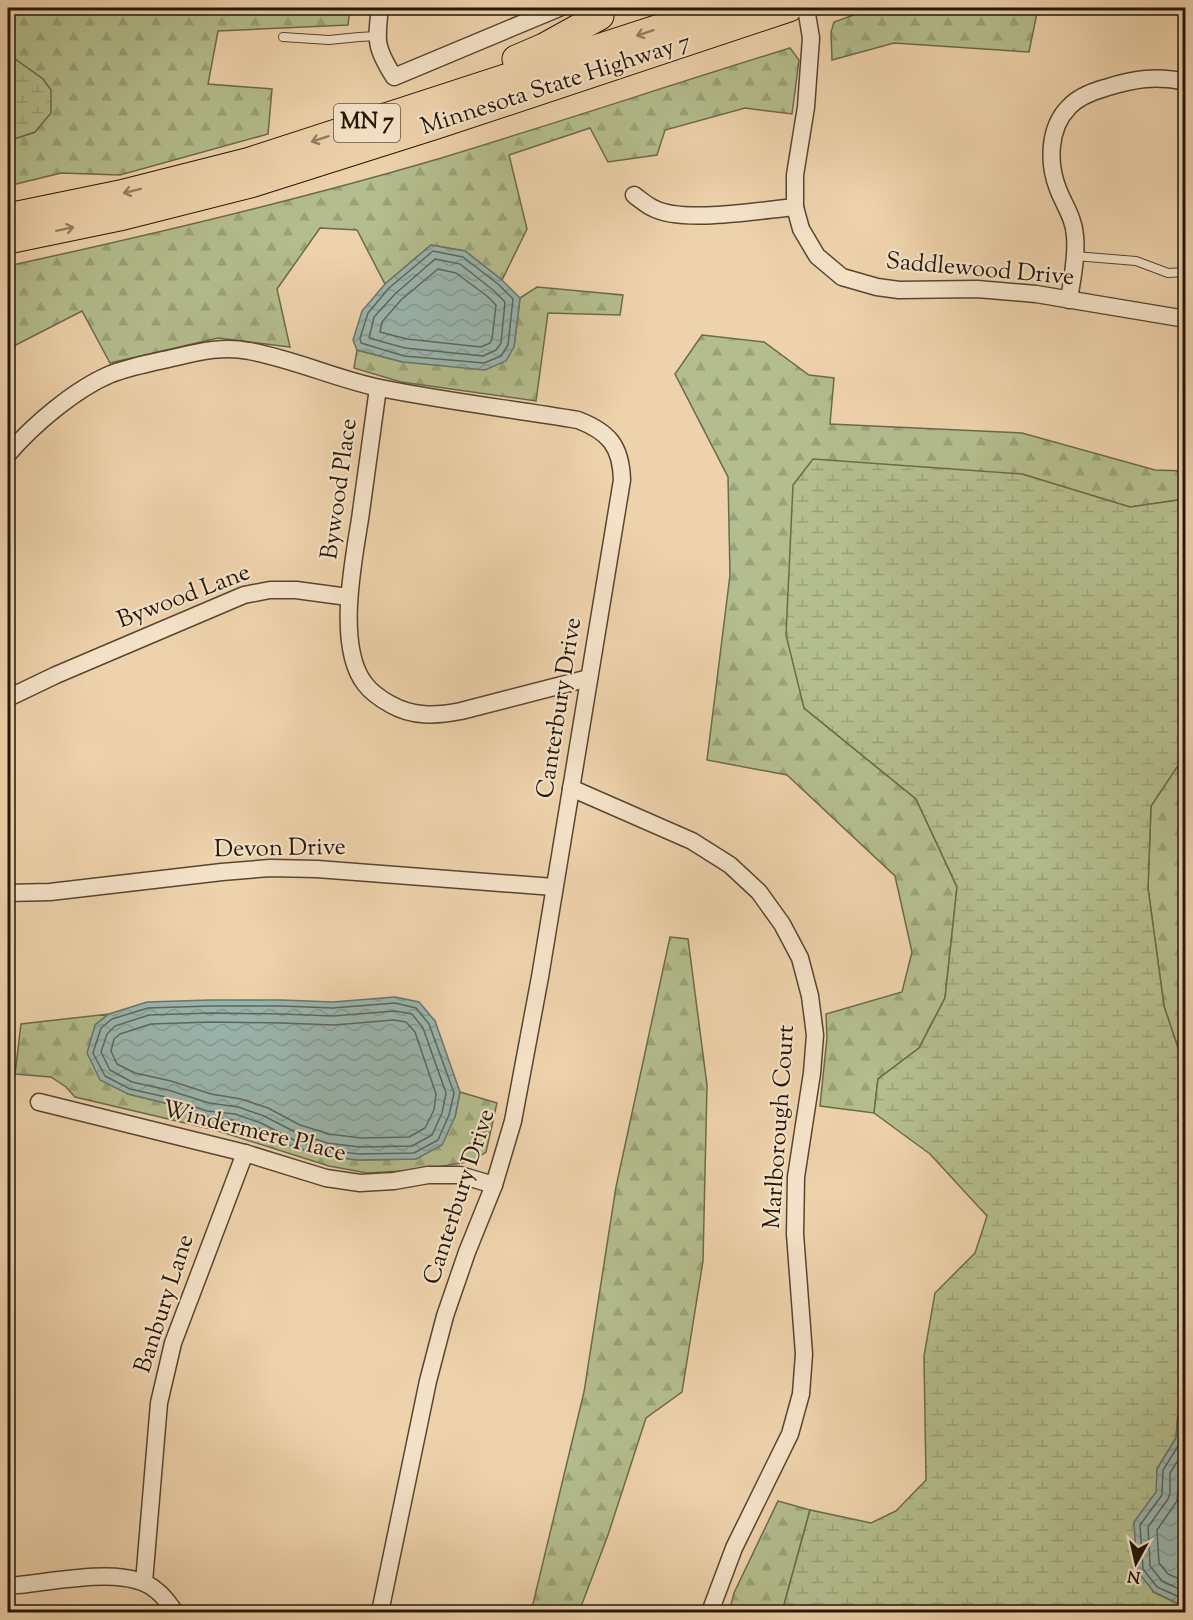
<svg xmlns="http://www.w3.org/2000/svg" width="1193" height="1620" font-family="'Sorts Mill Goudy',serif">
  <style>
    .forest { fill: url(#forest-firs); stroke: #6c6a4a; stroke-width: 1.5 }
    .wetland { fill: url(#wetland-marsh); stroke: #6c6a4a; stroke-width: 1.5 }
    .water { fill: url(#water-waves); stroke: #6a766c; stroke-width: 1.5 }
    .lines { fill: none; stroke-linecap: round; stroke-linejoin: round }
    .shore { stroke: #5e665c; stroke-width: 1.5 }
    .service-casing { stroke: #564631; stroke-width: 10 }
    .minor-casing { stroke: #564631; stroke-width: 19 }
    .primary-casing { stroke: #231708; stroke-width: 29 }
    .service { stroke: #f4e2c8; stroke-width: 8 }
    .minor { stroke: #f4e2c8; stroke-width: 16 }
    .primary { stroke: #eed2ab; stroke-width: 27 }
    .oneway { stroke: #937e62 }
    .labels { text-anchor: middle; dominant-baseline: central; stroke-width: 4.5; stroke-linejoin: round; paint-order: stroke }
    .shield { fill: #f4e2c8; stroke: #625442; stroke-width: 1.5 }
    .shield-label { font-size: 22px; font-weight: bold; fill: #231708 }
    .street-label { font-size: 24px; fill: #231708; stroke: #f4e2c8 }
  </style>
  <defs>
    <pattern id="forest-firs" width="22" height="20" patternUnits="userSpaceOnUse" patternTransform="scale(1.5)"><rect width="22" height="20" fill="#b4bd8d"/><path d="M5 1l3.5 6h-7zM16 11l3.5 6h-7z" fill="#9aa278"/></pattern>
    <pattern id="wetland-marsh" width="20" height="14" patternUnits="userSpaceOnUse" patternTransform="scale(1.5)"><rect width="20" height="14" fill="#b4bd8d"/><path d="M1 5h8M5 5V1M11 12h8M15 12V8" fill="none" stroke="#9aa278"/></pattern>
    <pattern id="water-waves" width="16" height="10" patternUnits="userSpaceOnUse" patternTransform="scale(1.5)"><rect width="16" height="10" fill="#9ab6af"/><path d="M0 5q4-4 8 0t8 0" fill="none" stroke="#849c95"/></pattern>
  </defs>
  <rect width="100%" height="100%" fill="#eed2ab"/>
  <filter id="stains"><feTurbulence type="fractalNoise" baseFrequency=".00333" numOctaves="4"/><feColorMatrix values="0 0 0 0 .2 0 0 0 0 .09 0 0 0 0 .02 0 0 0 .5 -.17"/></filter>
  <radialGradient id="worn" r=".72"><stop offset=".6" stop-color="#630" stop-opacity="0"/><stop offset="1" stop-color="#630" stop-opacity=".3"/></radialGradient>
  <g class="forest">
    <path d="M8,8H350L348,25L218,31L208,84L272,89L268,134L120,175L61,173L8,186V141L35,132L43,79L8,54Z"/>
    <path d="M873,8H1038L1029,52L894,43L832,60L831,32L834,22Z"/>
    <path d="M790,48L799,60L792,114L745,108L665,130L657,155L608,162L590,128L509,155L527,229L502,280L465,251L431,245L385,284L357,230L320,228L277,289L290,347L218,338L110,363L82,311L8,349V266C150,235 291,202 431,161C551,125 670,85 790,48Z"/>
    <path d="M537,287L623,295L620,315L548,313L536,401L401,382L354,368L357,350L403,362L514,347L520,298Z"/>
    <path d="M702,335L764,342L809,375L834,378L830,424L1022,433L1155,470L1185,471V499L1130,507L1022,474L804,708L916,799L957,887L945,998L919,1048L878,1079L874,1113L820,1106L827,1037L826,1014L902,992L912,952L895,876L787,775L707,760L730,575L728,477L675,374Z"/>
    <path d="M1185,755L1186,917L1184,955L1186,963L1185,1069L1164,1006L1148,888L1151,806Z"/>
    <path d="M670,937L688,939L707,1085L703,1261L682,1392L646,1418L608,1535L579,1612H531L584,1392L616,1187Z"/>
    <path d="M109,1014L95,1025L128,1094L165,1103L206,1116L233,1120L258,1128L292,1146L324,1156L359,1160L416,1159L455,1117L460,1092L497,1103L486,1152L473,1161L420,1170L367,1173L329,1166L215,1130L75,1097L66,1087L51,1077L15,1074L21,1024Z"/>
    <path d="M778,1501L810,1510L782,1612H729L734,1593Z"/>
  </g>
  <g class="wetland">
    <path d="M8,54L43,79L51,90V113L35,132L8,141Z"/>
    <path d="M813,459L1022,474L1130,507L1185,499V755L1151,806L1148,888L1164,1006L1185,1069L1186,1299L1182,1300L1180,1389L1176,1438L1157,1469V1492L1134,1523L1153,1592L1185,1607V1612H782L810,1510L871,1523L896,1511L926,1480L924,1356L935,1293L975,1253L987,1216L930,1154L874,1113L878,1079L919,1048L945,998L957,887L916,799L804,708L786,635L793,485Z"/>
  </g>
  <g class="water">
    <path d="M431,245L465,251L502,280L520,298L514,347L506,361L485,370L403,362L357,350L353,340L362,311L385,284Z"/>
    <path d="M395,997L419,1002L435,1021L460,1092L455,1117L442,1145L416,1159L359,1160L324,1156L292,1146L258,1128L233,1120L206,1116L165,1103L128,1094L100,1080L87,1053L95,1025L109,1014L147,1002L210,1000H282L333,1002Z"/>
    <path d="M1182,1299H1185V1607L1154,1592L1137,1571L1134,1522L1156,1492L1157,1469L1176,1438L1180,1389Z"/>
  </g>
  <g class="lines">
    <g class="shore">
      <path d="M433,251L463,257L498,284L513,299L508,345L501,356L484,363L404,356L361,343L360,338L368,313L389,288Z"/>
      <path d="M435,259L460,264L493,290L505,302L501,343L496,350L483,356L405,348L369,338L374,317L395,294Z"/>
      <path d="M438,269L456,273L487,296L496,305L492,339L490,343L481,347L407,339L380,332L382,322L401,300Z"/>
      <path d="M395,1003L416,1008L429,1024L454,1093L449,1115L438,1140L414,1153L359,1154L326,1150L294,1140L261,1123L235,1114L207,1111L166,1097L130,1089L105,1076L93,1053L101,1028L112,1019L148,1008L211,1006H281L333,1008Z"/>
      <path d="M395,1011L412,1014L423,1028L446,1093L442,1113L432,1135L412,1146L360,1147L327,1143L297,1133L264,1116L238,1107L209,1103L168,1090L132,1082L110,1070L101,1052L107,1034L115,1026L149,1015L211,1013L281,1014L333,1016Z"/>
      <path d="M394,1020L406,1022L415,1032L436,1094L434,1110L425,1128L409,1137L361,1138L329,1134L300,1125L268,1108L241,1099L211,1094L171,1081L135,1073L117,1064L111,1051L114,1039L120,1034L151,1024L211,1022L281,1023L334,1025Z"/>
      <path d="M1186,1397L1182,1440L1163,1470L1162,1495L1140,1525L1143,1569L1157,1587L1186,1600"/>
      <path d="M1186,1448L1170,1473V1493L1168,1499L1148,1527L1150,1566L1162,1581L1186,1592"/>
      <path d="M1186,1465L1179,1476L1177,1501L1157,1530L1159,1563L1168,1574L1186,1582"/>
    </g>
    <g class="service-casing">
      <g id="service">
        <path d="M283,37L329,40L359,37L377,36"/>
        <path d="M1075,256L1136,261L1168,273L1185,272"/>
      </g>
    </g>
    <g class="minor-casing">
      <g id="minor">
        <path d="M380,8C376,41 375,47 394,77L559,8"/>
        <path d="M806,8L811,38L806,107L795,175V207L801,229L817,256L842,277L877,287L899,290L977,289L1036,294L1186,319"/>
        <path d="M634,195C640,199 646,205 653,208C682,224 761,210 795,207"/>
        <path d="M1069,300C1072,279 1077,257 1075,236C1074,218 1064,205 1058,189C1048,164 1048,128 1069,107C1078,97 1091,92 1105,88C1133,79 1157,75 1186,82"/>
        <path d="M378,388C372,431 366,475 360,519C353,563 336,647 365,684C371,692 381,699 390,704C412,717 436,716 461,711L589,678"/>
        <path d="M8,454C33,425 75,389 111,374C132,366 155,362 177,357C201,351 225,346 249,351C294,359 336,379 380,388C445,401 512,409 578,420C609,432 621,446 622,480L540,977L513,1121L494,1185L467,1252L445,1316L428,1381L380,1612"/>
        <path d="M8,698L56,675L244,595L270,590H296L348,597"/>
        <path d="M571,788L692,841L730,865L759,892L782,924L800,958L810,996L815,1035L812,1073L796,1177L795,1234L804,1354L801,1394L790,1434L734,1548L710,1612"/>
        <path d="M8,893L50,892L222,872L270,868L317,869L554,887"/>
        <path d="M39,1102L245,1153L326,1178L360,1183L394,1181L428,1175H460L494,1185"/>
        <path d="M144,1582L159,1403L173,1343L245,1153"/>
        <path d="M8,1586C47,1584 126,1563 157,1591C164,1596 170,1605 175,1612"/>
      </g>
    </g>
    <g class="primary-casing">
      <g id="primary">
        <path d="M516,59L544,47L600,16"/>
        <path d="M8,217L120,194L250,161L721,8"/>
        <path d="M8,240L124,216L254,183L437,125L789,8"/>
      </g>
    </g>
    <use href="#service" class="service"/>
    <use href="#minor" class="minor"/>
    <use href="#primary" class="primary"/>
  </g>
  <defs><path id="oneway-shaft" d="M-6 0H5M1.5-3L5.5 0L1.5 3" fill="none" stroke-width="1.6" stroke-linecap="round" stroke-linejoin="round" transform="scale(1.5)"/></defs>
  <g class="oneway">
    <use href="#oneway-shaft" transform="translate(645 33) rotate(162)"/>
    <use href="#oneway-shaft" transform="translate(320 139) rotate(162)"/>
    <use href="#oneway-shaft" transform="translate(132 191) rotate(166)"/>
    <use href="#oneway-shaft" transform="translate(65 229) rotate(-12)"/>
  </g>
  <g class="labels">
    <rect class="shield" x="334" y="104" width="66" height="38" rx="4.5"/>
    <g class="shield-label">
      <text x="367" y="123">MN 7</text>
    </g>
    <g class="street-label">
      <text transform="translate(556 85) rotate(-18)">Minnesota State Highway 7</text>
      <text transform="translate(980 270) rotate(5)">Saddlewood Drive</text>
      <text transform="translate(340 489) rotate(-82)">Bywood Place</text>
      <text transform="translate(184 597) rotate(-21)">Bywood Lane</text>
      <text transform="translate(560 708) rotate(-81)">Canterbury Drive</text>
      <text transform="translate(280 849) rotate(-1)">Devon Drive</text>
      <text transform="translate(780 1127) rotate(-86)">Marlborough Court</text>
      <text transform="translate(254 1132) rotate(14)">Windermere Place</text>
      <text transform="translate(460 1197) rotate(-72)">Canterbury Drive</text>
      <text transform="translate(165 1304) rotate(-72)">Banbury Lane</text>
    </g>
  </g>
  <rect width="1193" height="1620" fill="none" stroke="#eed2ab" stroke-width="30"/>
  <rect x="9" y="9" width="1175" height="1602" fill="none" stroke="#231708" stroke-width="3"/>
  <rect x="15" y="15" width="1163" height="1590" fill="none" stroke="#231708" stroke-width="1.5"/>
  <g transform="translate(1136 1563) rotate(188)" stroke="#f4e2c8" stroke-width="4.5" paint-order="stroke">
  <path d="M0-4.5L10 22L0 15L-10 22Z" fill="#231708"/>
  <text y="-9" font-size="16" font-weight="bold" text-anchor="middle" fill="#231708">N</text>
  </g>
  <rect width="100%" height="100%" filter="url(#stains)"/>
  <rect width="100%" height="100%" fill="url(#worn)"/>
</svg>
